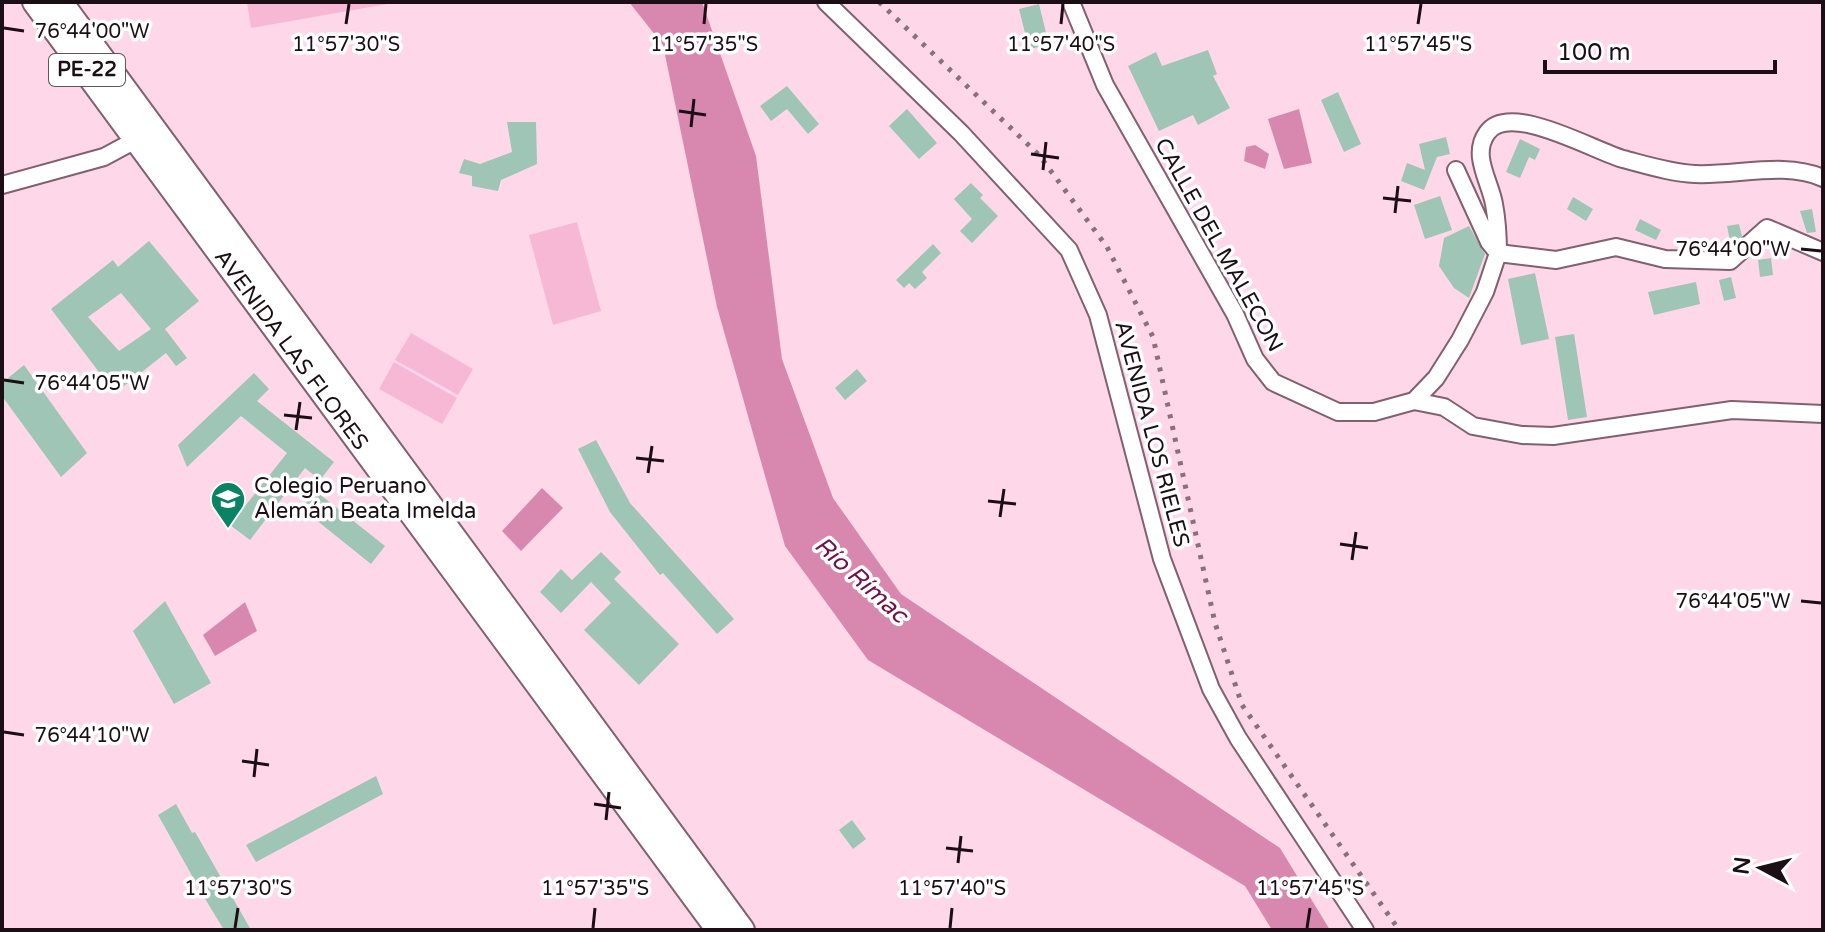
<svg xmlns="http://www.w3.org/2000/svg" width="1825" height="932" font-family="'Varela Round',sans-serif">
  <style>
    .green { fill: #f7b8d5 }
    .water { fill: #d888ae }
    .building { fill: #9ec5b5; fill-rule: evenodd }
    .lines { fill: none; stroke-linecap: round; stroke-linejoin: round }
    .minor-casing { stroke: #81606f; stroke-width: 20 }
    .highway-casing { stroke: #81606f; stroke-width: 28 }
    .minor { stroke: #fff; stroke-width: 16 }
    .highway { stroke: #fff; stroke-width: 24 }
    .rail { stroke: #89707b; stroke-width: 5; stroke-dasharray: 4 8; stroke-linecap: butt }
    .ticks { fill: none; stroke: #1b0e14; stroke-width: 3 }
    .labels { text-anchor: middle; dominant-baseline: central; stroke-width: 7; stroke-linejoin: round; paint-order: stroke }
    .shield { fill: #fff; stroke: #5f565a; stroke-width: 2 }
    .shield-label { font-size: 20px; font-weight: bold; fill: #1b0e14 }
    .street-label { font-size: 22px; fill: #1b0e14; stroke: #fff }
    .poi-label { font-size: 22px; fill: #1b0e14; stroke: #fff; text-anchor: start }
    .water-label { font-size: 24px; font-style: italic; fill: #70114a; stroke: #fff }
    .ticks-label { font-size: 20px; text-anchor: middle; fill: #1b0e14; stroke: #fff; stroke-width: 7; stroke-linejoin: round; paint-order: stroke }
  </style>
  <rect width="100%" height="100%" fill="#fed8e9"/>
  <g class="green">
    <path d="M247,2H399L251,28Z"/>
    <path d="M577,222L601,311L553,325L529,235Z"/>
    <path d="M411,333L473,369L458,395L395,360Z"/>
    <path d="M394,362L457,398L442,424L379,389Z"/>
  </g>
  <g class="water">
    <path d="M629,2H702L756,156L782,359L833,498L901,594L1280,848L1330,930H1272L1245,886L868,660L785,546L717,307L663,45Z"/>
    <path d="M1299,109L1312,163L1284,169L1268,119Z"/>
    <path d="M1255,145L1269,154L1265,169L1244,161L1246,147Z"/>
    <path d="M542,488L563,508L521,551L502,531Z"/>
    <path d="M245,602L257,631L215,656L203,635Z"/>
  </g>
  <g class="building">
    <path d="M1039,4L1049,45L1029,49L1019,9Z"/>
    <path d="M1208,50L1217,74L1213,76L1230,108L1198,125L1193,115L1159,131L1128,66L1156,52L1162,66Z"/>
    <path d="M787,86L819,124L808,134L787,109L771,121L760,106Z"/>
    <path d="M1338,92L1361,144L1344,152L1321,100Z"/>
    <path d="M907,109L937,143L919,159L889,126Z"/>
    <path d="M507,122H536L537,164L501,180L498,191L472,186V176L459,173L464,159L480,164L512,152Z"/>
    <path d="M1446,137L1450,154L1437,157L1424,190L1401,181L1407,163L1425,170L1419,144Z"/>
    <path d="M1520,139L1540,149L1535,160L1529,157L1520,178L1506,172Z"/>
    <path d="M971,183L983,195L980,198L998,216L972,243L960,231L972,219L954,199Z"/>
    <path d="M1440,196L1452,230L1425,239L1414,205Z"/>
    <path d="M1573,197L1593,209L1586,221L1567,209Z"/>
    <path d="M1812,209L1816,232L1807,233L1800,211Z"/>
    <path d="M1640,219L1661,230L1656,240L1635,230Z"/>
    <path d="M1739,224L1742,236L1731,246L1727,226Z"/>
    <path d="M1469,226L1485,254L1469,298L1454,288L1439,266L1444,238Z"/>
    <path d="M149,241L199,301L165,329L187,358L176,366L166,353L115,393L51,309L113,260L118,267ZM121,293L151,329L119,351L88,317Z"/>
    <path d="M933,244L941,253L922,272L927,278L915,289L909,283L904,288L896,280Z"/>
    <path d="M1771,258L1773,275L1760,277L1758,260Z"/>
    <path d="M1535,273L1549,339L1521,345L1508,279Z"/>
    <path d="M1731,277L1736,298L1724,301L1719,280Z"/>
    <path d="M1696,282L1700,304L1654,315L1648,292Z"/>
    <path d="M1574,334L1587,417L1568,420L1555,337Z"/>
    <path d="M24,365L87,453L61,477L2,396V383Z"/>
    <path d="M857,369L867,381L845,400L835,388Z"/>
    <path d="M254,373L269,389L257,401L334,462L320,480L305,468L250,540L230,525L287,453L241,416L187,467L178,445Z"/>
    <path d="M596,440L630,503L734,619L717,634L663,573L660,575L610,512L578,449Z"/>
    <path d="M318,493L385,546L371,564L300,507Z"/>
    <path d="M601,552L621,572L614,579L679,644L639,685L584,630L611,603L591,582L561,613L540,592L561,569L572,580Z"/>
    <path d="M165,601L211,683L174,704L133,631Z"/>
    <path d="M376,776L383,794L256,862L246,845Z"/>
    <path d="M176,804L192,833L195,832L251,930H224L204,897L158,815Z"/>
    <path d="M852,820L866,839L853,849L839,830Z"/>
  </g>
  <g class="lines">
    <g class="minor-casing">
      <g id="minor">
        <path d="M826,2L961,133L1069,250L1098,315L1162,559L1211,689L1238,738L1365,930"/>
        <path d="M1071,2L1105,85L1235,314L1255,359L1273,382L1338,412H1374L1414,401L1436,378L1460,340L1485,292L1498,253L1556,260L1616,247L1665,259L1730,261L1767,228L1823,252"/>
        <path d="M1456,170L1489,242L1498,253C1498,236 1497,220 1494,204C1490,181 1471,155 1487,133C1509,101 1592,150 1623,159C1646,165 1671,173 1695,174C1736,176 1785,161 1823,178"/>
        <path d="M2,185L104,157L143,136"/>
        <path d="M1414,401L1444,407L1473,426L1522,435L1553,436L1732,410L1823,414"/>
      </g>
    </g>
    <g class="highway-casing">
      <g id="highway">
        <path id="s1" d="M35,2L719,930"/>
        <path d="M60,2L742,930"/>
      </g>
    </g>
    <use href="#minor" class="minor"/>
    <use href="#highway" class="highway"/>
    <path class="rail" d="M879,2L1039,155L1107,247L1153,337L1215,623L1242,705L1399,930"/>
  </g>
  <path class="ticks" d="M346,24L349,4M704,24L706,4M1061,24L1063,4M1418,24L1421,4M4,28L24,31M679,111L706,115M691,127L694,99M1031,154L1059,158M1043,170L1046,142M1383,198L1411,201M1395,213L1398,186M1801,249L1821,251M4,380L24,383M284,415L312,418M296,430L300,402M636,458L664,461M648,473L652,446M988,501L1016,504M1000,517L1004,489M1340,544L1368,548M1352,560L1356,532M1801,601L1821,603M4,732L24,735M242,761L269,765M254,777L257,749M594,804L621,808M606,820L609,792M946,848L973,851M958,863L961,836M235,928L238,908M593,928L595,908M950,928L952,908M1307,928L1310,908"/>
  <defs>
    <g id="school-pin" transform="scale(1.8)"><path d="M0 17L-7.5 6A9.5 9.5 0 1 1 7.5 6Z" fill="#098363" stroke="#fff"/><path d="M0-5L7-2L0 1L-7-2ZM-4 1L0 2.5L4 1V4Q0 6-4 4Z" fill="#fff"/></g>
  </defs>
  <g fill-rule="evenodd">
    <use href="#school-pin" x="228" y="499"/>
  </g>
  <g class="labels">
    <rect class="shield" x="49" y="54" width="76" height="32" rx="6"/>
    <g class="shield-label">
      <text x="87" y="70">PE-22</text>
    </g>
    <g class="street-label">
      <text transform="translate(1219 245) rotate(61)">CALLE DEL MALECON</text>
      <text stroke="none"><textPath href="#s1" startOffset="432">AVENIDA LAS FLORES</textPath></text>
      <text transform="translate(1152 434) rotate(75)">AVENIDA LOS RIELES</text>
    </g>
    <g class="poi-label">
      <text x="254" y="486">Colegio Peruano<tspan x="254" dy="25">Alemán Beata Imelda</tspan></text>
    </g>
    <g class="water-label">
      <text transform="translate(861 580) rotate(42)">Río Rímac</text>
    </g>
  </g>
  <g class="ticks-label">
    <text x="92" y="38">76°44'00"W</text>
    <text x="346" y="51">11°57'30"S</text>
    <text x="704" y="51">11°57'35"S</text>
    <text x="1061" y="51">11°57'40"S</text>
    <text x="1418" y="51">11°57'45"S</text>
    <text x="1733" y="256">76°44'00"W</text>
    <text x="92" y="390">76°44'05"W</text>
    <text x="1733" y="608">76°44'05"W</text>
    <text x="92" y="742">76°44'10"W</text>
    <text x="238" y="895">11°57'30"S</text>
    <text x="595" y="895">11°57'35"S</text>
    <text x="952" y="895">11°57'40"S</text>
    <text x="1310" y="895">11°57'45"S</text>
  </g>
  <rect width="1825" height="932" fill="none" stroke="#1b0e14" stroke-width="8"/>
  <g transform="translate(1761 868) rotate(277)" stroke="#ffffff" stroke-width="6" paint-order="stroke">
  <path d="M0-6L14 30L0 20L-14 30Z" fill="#1b0e14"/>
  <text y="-12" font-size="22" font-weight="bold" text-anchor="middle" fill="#1b0e14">N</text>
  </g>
  <path d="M1545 60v12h230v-12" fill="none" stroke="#1b0e14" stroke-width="4"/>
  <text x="1557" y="60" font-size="24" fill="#1b0e14" stroke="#ffffff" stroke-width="6" paint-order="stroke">100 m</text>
</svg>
